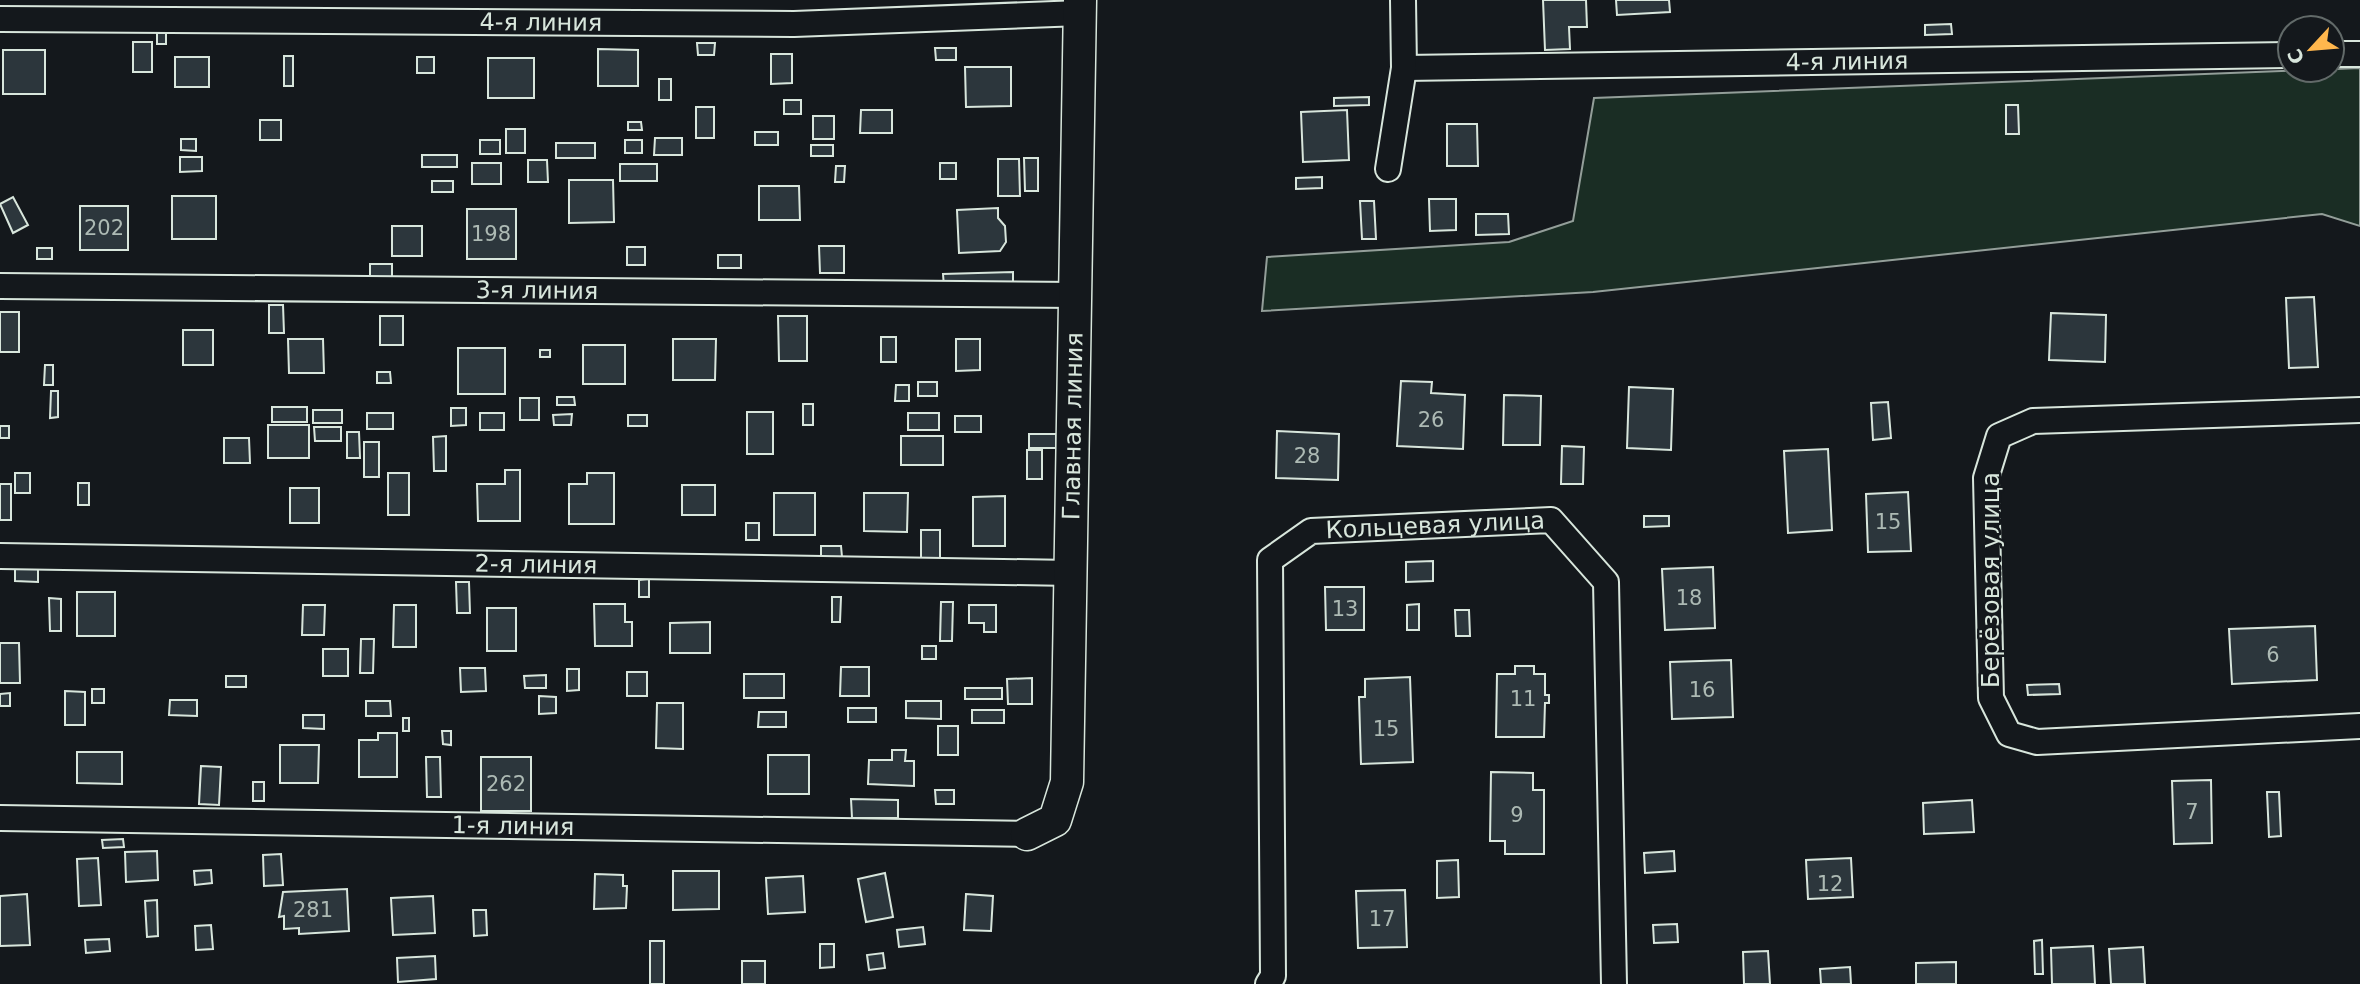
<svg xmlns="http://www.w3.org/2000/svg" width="2360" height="984" font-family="'DejaVu Sans',sans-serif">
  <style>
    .green { fill: #1a2d24; stroke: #939e99; stroke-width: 2 }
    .building { fill: #2c363c; stroke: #d8e6dc; stroke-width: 2 }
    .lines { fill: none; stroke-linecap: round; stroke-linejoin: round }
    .minor-casing { stroke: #d8e6dc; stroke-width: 28 }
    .tertiary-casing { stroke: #d8e6dc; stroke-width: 35 }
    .minor { stroke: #14181c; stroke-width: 24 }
    .tertiary { stroke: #14181c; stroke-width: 32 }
    .labels { text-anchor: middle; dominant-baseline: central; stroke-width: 5; stroke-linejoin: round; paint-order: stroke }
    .number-label { font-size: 21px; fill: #adbab4 }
    .street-label { font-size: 24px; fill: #d8e6dc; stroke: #14181c }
  </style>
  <rect width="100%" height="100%" fill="#14181c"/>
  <path class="green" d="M2360,68V226L2322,214L1593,292L1262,311L1267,257L1509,242L1573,221L1594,98Z"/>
  <g class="building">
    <path d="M1543,0H1586L1587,27H1569L1570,49L1545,50Z"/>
    <path d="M1616,0H1669L1670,12L1617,15Z"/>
    <path d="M1951,24L1952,34L1925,35V25Z"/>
    <rect x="157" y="33" width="9" height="11"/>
    <rect x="133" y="42" width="19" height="30"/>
    <path d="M697,43H715L714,55H698Z"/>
    <path d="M935,48H956V60H936Z"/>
    <path d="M598,49L638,50V86H598Z"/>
    <rect x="3" y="50" width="42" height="44"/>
    <path d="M771,54H792V83L771,84Z"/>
    <rect x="284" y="56" width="9" height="30"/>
    <rect x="175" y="57" width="34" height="30"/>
    <rect x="417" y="57" width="17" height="16"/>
    <rect x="488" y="58" width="46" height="40"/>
    <path d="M965,67H1011V106L966,107Z"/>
    <rect x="659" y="79" width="12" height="21"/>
    <path d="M1369,97V105L1334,106V98Z"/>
    <rect x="784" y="100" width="17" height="14"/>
    <path d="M2006,105H2018L2019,134H2006Z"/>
    <rect x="696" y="107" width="18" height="31"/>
    <path d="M861,110H892V133H860Z"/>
    <path d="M1347,110L1349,160L1303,162L1301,112Z"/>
    <rect x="813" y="116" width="21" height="23"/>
    <rect x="260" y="120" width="21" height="20"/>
    <path d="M628,122H641L642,130H628Z"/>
    <path d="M1447,124H1477L1478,166H1447Z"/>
    <rect x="506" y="129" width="19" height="24"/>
    <rect x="755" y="132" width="23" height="13"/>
    <path d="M655,138H682V155H654Z"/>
    <path d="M181,139H196V151L181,150Z"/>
    <rect x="480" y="140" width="20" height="14"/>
    <rect x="625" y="140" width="17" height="13"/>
    <rect x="556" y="143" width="39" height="15"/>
    <rect x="811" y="145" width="22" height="11"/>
    <rect x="422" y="155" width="35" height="12"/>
    <path d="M180,157H202V171L180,172Z"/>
    <path d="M1024,158H1038V191H1025Z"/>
    <path d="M998,159H1019L1020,196H998Z"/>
    <path d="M528,160H547L548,182H528Z"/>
    <rect x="472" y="163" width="29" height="21"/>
    <rect x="940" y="163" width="16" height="16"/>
    <rect x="620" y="164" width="37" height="17"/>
    <path d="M836,166H845L844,182H835Z"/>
    <path d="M1322,177V188L1296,189V178Z"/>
    <path d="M569,180H613L614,222L569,223Z"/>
    <rect x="432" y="181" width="21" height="11"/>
    <path d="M759,186H799L800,220H759Z"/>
    <rect x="172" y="196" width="44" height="43"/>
    <path d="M13,197L28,225L13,233L0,204Z"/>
    <path d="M1429,199H1456V230L1430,231Z"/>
    <path d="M1360,201H1374L1376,239H1362Z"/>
    <rect x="80" y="206" width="48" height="44"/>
    <path d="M998,208V218L1005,226L1006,242L1000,251L959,253L957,210Z"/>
    <rect x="467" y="209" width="49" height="50"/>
    <path d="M1476,214H1508L1509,234L1476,235Z"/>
    <rect x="392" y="226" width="30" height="30"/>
    <path d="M819,246H844V273H820Z"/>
    <rect x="627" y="247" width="18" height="18"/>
    <rect x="37" y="248" width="15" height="11"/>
    <rect x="718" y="255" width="23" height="13"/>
    <rect x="370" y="264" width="22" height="15"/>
    <path d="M1013,272V285L944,287L943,274Z"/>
    <path d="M2314,297L2318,367L2289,368L2286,298Z"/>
    <path d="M269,305H283L284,333H269Z"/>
    <rect x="0" y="312" width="19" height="40"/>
    <path d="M2051,313L2106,315L2105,362L2049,360Z"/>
    <rect x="380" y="316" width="23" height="29"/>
    <path d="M778,316H807V361H779Z"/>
    <rect x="183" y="330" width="30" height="35"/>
    <rect x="881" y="337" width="15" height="25"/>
    <path d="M288,339H323L324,373H289Z"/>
    <path d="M673,339H716L715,380H673Z"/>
    <path d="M956,339H980V370L956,371Z"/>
    <rect x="583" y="345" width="42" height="39"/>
    <rect x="458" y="348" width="47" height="46"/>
    <rect x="540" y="350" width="10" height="7"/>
    <path d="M45,365H53V385H44Z"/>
    <path d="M377,372H390L391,383H377Z"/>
    <path d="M1401,381L1432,382L1431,393L1465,395L1463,449L1397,446Z"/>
    <rect x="918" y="382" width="19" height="14"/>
    <path d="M896,385H909V401H895Z"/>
    <path d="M1629,387L1673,389L1671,450L1627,448Z"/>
    <path d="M51,391H58V417L50,418Z"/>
    <path d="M1504,395L1541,396L1540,445H1503Z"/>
    <path d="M557,397H574L575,405H557Z"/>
    <rect x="520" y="398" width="19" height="22"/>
    <path d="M1888,402L1891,438L1873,440L1871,403Z"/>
    <rect x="803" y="404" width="10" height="21"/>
    <rect x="272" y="407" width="35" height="15"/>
    <path d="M451,408H466V425L451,426Z"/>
    <rect x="313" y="410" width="29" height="13"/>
    <rect x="747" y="412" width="26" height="42"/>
    <rect x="367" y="413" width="26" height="16"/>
    <rect x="480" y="413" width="24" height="17"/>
    <rect x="908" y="413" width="31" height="17"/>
    <path d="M572,414L571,425H554L553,415Z"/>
    <rect x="628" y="415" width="19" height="11"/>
    <rect x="955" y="416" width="26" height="16"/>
    <rect x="268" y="425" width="41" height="33"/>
    <rect x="0" y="426" width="9" height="12"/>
    <path d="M314,427H341V441H315Z"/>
    <path d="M1277,431L1339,434L1338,480L1276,478Z"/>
    <path d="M347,432H359L360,458H347Z"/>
    <rect x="1029" y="434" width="27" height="14"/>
    <path d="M446,436V471H434L433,437Z"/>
    <rect x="901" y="436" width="42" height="29"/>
    <path d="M224,438H249L250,463H224Z"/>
    <rect x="364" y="442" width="15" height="35"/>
    <path d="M1562,446L1584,447L1583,484H1561Z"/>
    <path d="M1828,449L1832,530L1788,533L1784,451Z"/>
    <rect x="1027" y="450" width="15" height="29"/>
    <path d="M505,470H520V521H478L477,484H505Z"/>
    <rect x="15" y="473" width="15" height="20"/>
    <rect x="388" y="473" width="21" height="42"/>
    <path d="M587,473H614V524H569V484H587Z"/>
    <rect x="78" y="483" width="11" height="22"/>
    <rect x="0" y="484" width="11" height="36"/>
    <rect x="682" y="485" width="33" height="30"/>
    <rect x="290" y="488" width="29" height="35"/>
    <path d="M1908,492L1911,551L1868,552L1866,494Z"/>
    <rect x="774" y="493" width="41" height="42"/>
    <path d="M864,493H908L907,532L864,531Z"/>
    <path d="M1005,496V546H973V497Z"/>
    <path d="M1644,516H1669V526L1644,527Z"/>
    <rect x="746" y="523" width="13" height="17"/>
    <rect x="921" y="530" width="19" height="30"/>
    <path d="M821,546H841L842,557H821Z"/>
    <path d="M1433,561V581L1406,582V562Z"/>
    <path d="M1713,567L1715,628L1665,630L1662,569Z"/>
    <path d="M15,569H38V582L15,581Z"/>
    <path d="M649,579V597H639V580Z"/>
    <path d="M456,582H469L470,613H457Z"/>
    <path d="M1325,587H1364V630H1326Z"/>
    <rect x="77" y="592" width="38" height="44"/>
    <path d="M832,597H841L840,622H832Z"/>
    <path d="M49,598L61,599V631H50Z"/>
    <path d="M941,602H953L952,641H940Z"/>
    <path d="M594,604H625V622H632V646H595Z"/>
    <path d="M1419,604V630H1407V605Z"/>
    <path d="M303,605H325L324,635H302Z"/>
    <path d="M394,605H416V647H393Z"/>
    <path d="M969,605H996V632H984V623H969Z"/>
    <rect x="487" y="608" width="29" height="43"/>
    <path d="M1455,610H1469L1470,636H1456Z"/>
    <path d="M710,622V653H670V623Z"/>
    <path d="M2315,626L2317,680L2232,684L2229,629Z"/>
    <path d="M361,639H374L373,673H360Z"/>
    <path d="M0,643H19L20,683H0Z"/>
    <rect x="922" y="646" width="14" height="13"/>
    <rect x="323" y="649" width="25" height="27"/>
    <path d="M1731,660L1733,717L1672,719L1670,662Z"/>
    <path d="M1515,666H1534V674H1545V695H1549V703H1545L1544,737H1496L1497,674H1515Z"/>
    <path d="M841,667H869V696H840Z"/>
    <path d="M460,668H485L486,691L461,692Z"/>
    <path d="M567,669H579V690L567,691Z"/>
    <rect x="627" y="672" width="20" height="24"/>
    <rect x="744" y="674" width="40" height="24"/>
    <path d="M546,675V688H525L524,676Z"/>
    <rect x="226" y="676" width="20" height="11"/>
    <path d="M1410,677L1413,762L1361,764L1359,697H1365V679Z"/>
    <path d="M1032,678V704H1008L1007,679Z"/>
    <path d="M2059,684L2060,694L2028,695L2027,685Z"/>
    <rect x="965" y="688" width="37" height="11"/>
    <rect x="92" y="689" width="12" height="14"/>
    <path d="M65,691L85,692V725H65Z"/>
    <path d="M10,693V706H0V694Z"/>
    <path d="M539,696L556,697V713L539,714Z"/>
    <path d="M170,700H197V716L169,715Z"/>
    <path d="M366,701H390L391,716H366Z"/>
    <path d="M906,701H941V719L906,718Z"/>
    <path d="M657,703H683V749L656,748Z"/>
    <rect x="848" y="708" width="28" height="14"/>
    <rect x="972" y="710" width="32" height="13"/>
    <path d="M759,712H786V727H758Z"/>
    <path d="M303,715H324V729L303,728Z"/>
    <rect x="403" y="718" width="6" height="13"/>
    <rect x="938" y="726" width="20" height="29"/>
    <path d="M442,731H451V745L443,744Z"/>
    <path d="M378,733H397V777H359V740H378Z"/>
    <path d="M280,745H319L318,783H280Z"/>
    <path d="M892,750H906L905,761H914V786L868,784L869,760H892Z"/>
    <path d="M77,752H122V784L77,783Z"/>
    <rect x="768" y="755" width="41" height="39"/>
    <path d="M426,757H440L441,797H427Z"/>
    <rect x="481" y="757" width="50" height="54"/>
    <path d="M201,766L221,767L219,805L199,804Z"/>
    <path d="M1491,772L1533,773V790H1544V854H1505V841H1490Z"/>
    <path d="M2211,780L2212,843L2174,844L2172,781Z"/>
    <rect x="253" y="782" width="11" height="19"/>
    <path d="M935,790H954V804H936Z"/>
    <path d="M2267,792H2279L2281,836L2269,837Z"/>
    <path d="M851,799L898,800V818H852Z"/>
    <path d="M1972,800L1974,832L1924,834L1923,803Z"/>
    <path d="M123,839L124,847L103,848L102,840Z"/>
    <path d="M157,851L158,880L126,882L125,852Z"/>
    <path d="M1674,851L1675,871L1645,873L1644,853Z"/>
    <path d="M281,854L283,885L264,886L263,855Z"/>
    <path d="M98,858L101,905L79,906L77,859Z"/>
    <path d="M1851,858L1853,897L1808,899L1806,860Z"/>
    <path d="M1458,860L1459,897L1437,898V861Z"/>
    <path d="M211,870L212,883L195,885L194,871Z"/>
    <path d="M673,871H719V909L673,910Z"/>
    <path d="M885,873L893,917L866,922L858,879Z"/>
    <path d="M595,874L623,875V886H627L626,908L594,909Z"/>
    <path d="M803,876L805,912L768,914L766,878Z"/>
    <path d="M347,889L349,931L299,934V928L284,929V916L279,917L283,892Z"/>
    <path d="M1405,890L1407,947L1358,948L1356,891Z"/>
    <path d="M27,894L30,945L0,946V896Z"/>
    <path d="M966,894L993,896L991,931L964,930Z"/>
    <path d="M433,896L435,933L393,935L391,898Z"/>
    <path d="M157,900L158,936L147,937L145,901Z"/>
    <path d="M473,910H486L487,935L474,936Z"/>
    <path d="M1677,924L1678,942L1654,943L1653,925Z"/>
    <path d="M211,925L213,949L196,950L195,926Z"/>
    <path d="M923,927L925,944L899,947L897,930Z"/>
    <path d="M109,939L110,951L86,953L85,940Z"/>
    <path d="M2042,940L2043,974H2035L2034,941Z"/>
    <rect x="650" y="941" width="14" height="43"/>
    <path d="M820,944H834V967L820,968Z"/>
    <path d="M2093,946L2095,984H2052L2051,948Z"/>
    <path d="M2143,947L2145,984H2111L2109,949Z"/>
    <path d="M1768,951L1770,984H1744L1743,952Z"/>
    <path d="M883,953L885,968L869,970L867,955Z"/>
    <path d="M435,956L436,979L398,982L397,958Z"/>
    <rect x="742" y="961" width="23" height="23"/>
    <path d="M1956,962V984H1916V963Z"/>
    <path d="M1850,967L1851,984H1821L1820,969Z"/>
  </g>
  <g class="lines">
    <g class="minor-casing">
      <g id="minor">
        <path id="s1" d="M0,19L794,24L1080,13"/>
        <path d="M2332,54H2360"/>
        <path id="s2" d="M1404,68L2290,55"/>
        <path d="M1388,169L1404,68L1403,0"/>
        <path id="s3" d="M0,286L1076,295"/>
        <path d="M2360,410L2033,421L1999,436L1986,478L1991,698L2009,734L2037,742L2360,726"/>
        <path id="s4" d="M0,556L1072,573"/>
        <path id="s5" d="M0,818L1027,834"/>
        <path id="s6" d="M1268,984L1273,976L1270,560L1311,531L1551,520L1606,582L1614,984"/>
      </g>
    </g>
    <g class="tertiary-casing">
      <g id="tertiary">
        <path id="s7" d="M1027,834L1055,820L1067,782L1080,0"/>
      </g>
    </g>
    <use href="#minor" class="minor"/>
    <use href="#tertiary" class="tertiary"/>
  </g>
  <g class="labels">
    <g class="number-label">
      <text x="104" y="228">202</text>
      <text x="491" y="234">198</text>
      <text x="1431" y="420">26</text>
      <text x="1307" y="456">28</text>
      <text x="1888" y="522">15</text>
      <text x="1689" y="598">18</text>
      <text x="1345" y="609">13</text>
      <text x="2273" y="655">6</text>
      <text x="1702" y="690">16</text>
      <text x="1523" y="699">11</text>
      <text x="1386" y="729">15</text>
      <text x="506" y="784">262</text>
      <text x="2192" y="812">7</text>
      <text x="1517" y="815">9</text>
      <text x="1830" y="884">12</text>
      <text x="313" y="910">281</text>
      <text x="1382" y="919">17</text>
    </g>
    <g class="street-label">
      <text stroke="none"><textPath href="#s1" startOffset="541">4-я линия</textPath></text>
      <text stroke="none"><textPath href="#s2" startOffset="443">4-я линия</textPath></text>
      <text stroke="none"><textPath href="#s3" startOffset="537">3-я линия</textPath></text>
      <text stroke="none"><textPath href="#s7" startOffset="427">Главная линия</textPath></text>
      <text stroke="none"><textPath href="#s6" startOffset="600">Кольцевая улица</textPath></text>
      <text stroke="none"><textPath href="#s4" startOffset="536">2-я линия</textPath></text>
      <text transform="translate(1991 580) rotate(-90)">Берёзовая улица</text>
      <text stroke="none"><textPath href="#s5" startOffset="513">1-я линия</textPath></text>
    </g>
  </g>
  <g transform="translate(2311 49) rotate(244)"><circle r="33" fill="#14181c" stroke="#626a69" stroke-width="2"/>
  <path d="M0-5L12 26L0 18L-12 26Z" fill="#ffb74d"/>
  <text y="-10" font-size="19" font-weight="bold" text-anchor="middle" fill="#d8e6dc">С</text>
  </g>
</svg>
